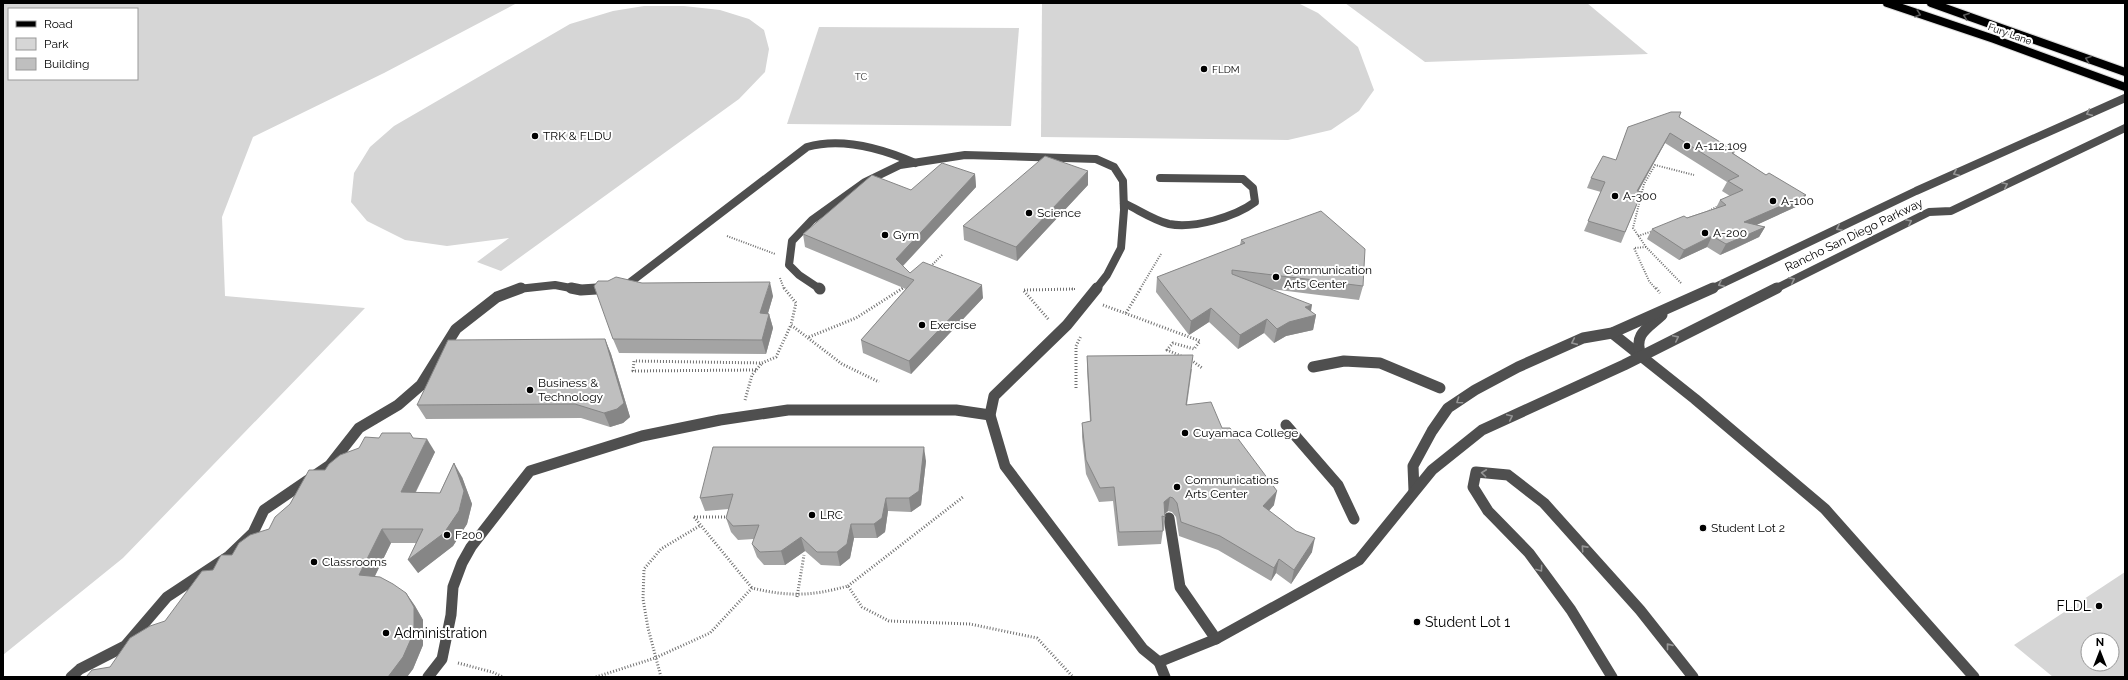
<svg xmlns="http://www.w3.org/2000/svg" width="2128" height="680" font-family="Raleway,sans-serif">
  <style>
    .green { fill: #d6d6d6; fill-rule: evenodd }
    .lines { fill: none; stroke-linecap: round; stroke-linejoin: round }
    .major-casing { stroke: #dbdbdb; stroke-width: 10 }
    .path-far1 { stroke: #717171; stroke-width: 2; stroke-dasharray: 1 1.5; stroke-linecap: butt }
    .path { stroke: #717171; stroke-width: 3; stroke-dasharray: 1 2; stroke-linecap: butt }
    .minor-far1 { stroke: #4f4f4f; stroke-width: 8 }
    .minor { stroke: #4f4f4f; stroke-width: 11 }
    .major { stroke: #000; stroke-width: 8 }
    .wall { fill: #a4a4a4 }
    .shaded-wall { fill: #868686 }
    .building { fill: #bfbfbf; stroke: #868686 }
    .oneway { stroke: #595959 }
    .oneway2 { stroke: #959595 }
    .poi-dot { fill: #000; stroke: #fff; stroke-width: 1.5 }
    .labels { text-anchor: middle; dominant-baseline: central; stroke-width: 4; stroke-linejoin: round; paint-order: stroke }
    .far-street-label { font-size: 10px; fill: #000; stroke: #fff }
    .far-poi-label { font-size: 10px; fill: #000; stroke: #fff; text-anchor: start }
    .far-park-label { font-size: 10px; fill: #2d2d2d; stroke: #fff }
    .poi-label { font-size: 12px; fill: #000; stroke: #fff; text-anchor: start }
    .street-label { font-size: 12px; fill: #000; stroke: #fff }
    .near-poi-label { font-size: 14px; fill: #000; stroke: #fff; text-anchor: start }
  </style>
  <rect width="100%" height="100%" fill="#fff"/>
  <g class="green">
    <path d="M3,3H517L384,73L253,137L222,217L225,296L365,308L123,558L3,655ZM9,9H137V79H9Z"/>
    <path d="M1042,3H1298L1318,13L1358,47L1374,90L1359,111L1331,130L1288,140L1041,137Z"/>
    <path d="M1345,3H1587L1648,54L1425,62Z"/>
    <path d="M644,6H684L720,10L749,19L764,30L769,49L765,72L739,99L501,271L477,262L509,238L447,246L405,240L367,221L351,202L354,173L370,147L394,126L570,24L613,11Z"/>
    <path d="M819,27L1019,28L1011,126L787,124Z"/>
    <path d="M2125,572V677H2053L2014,645ZM2088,640H2112V664H2088Z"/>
  </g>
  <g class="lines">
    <g class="major-casing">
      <g id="major">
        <path d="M1887,3L1994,39L2125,87"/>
        <path d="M1931,3L2125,72"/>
      </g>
    </g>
    <g class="path-far1">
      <path d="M1642,193L1657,197"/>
      <path d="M1707,212L1720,205"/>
      <path d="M727,236L775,254"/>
      <path d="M1638,236L1653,231"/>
      <path d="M1646,247L1634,248L1649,281L1656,289"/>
      <path d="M929,268L943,254"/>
      <path d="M780,278L784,289"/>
      <path d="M1681,283L1646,247L1633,228L1644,184L1655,165L1694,175"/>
      <path d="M902,289L905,287"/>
      <path d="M1069,289H1075"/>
      <path d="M1140,289L1161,254"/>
    </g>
    <g class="path">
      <path d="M784,288L796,303L791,325L842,364L879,382"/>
      <path d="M1656,288L1660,293"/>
      <path d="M1024,290L1075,289"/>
      <path d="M1024,291L1049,320"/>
      <path d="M1103,305L1200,341L1194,349L1173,343L1167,350L1181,356"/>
      <path d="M1126,313L1141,288"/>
      <path d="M809,337L856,318L903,288"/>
      <path d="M1191,360L1202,368"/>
      <path d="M756,370L633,371L634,361L762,363L776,357L791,325"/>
      <path d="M1076,388V346L1081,336"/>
      <path d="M745,400L752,375L762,363"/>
      <path d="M694,517L752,588"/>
      <path d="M694,517H729"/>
      <path d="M848,586L963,497"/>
      <path d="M797,597L804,555"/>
      <path d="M458,663L492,672L503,677"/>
      <path d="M596,677L655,658L710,633L752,588C789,597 812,596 848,586L862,607L889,621L970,624L1037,638L1073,677"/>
      <path d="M661,677L648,628L643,599L644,569L661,549L701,525"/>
    </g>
    <g class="minor-far1">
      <path d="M1124,203C1139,210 1153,220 1169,224C1193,229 1235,217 1255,202L1253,188L1243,179L1160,178"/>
      <path d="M518,289L555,285L576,289"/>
      <path d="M608,289L628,284L807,147C842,137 883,149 915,163"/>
      <path d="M820,289L799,275L789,265L792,241L812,220L865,182L900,165L965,155L1096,159L1114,167L1123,181L1124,210L1121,248L1107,275L1096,289"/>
      <path d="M1711,289L1916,191L2125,98"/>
      <path d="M1775,289L1929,212L1951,211L2125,128"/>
    </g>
    <g class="minor">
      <path d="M571,288L581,290L612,288"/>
      <path d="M819,288L820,289"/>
      <path d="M1097,288L1067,325L994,396L990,415L1005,466L1143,649L1159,662"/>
      <path d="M1612,333L1695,399L1825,509L1974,677"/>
      <path d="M1641,355C1633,334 1648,328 1662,315"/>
      <path d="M1313,367L1344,361L1380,363L1440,388"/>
      <path d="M1286,425L1338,485L1354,519"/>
      <path d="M1414,491L1413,466L1432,431L1448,408L1475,390L1518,367L1583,338L1612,333L1713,288"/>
      <path d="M1169,518L1180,587L1216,639"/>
      <path d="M71,677L80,669L125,646L167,597L229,556L253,533L264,510L330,465L359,428L398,405L421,385L456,329L497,297L521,288"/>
      <path d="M428,677L442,659L451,615L453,587L462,563L471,547L530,471L642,436L720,420L788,410H956L990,415"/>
      <path d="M1165,677L1159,662L1216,639L1359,560L1432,470L1482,430L1624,365L1777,288"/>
      <path d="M1612,677L1571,610L1529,553L1488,511L1473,487L1476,472L1508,475L1544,503L1640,610L1693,677"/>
    </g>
    <use href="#major" class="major"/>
  </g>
  <g class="wall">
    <path d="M1681,112L1679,117L1735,151L1734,154L1766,175L1806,195L1800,205L1756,225L1765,227L1759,237L1734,249L1720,255L1707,247L1679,260L1647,239L1652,229L1716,208L1720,200L1730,196L1722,191L1727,182L1665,143L1638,191L1642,192L1621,243L1584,231L1601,192L1587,188L1591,178L1616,160L1628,127Z"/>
    <path d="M975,174L976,187L903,266L910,273L983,298L911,374L863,353L861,340L906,289L805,247L803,234L911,190Z"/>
    <path d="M1088,185L1017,261L964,240L963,226Z"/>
    <path d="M1241,240L1363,286L1359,300L1271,289L1311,312L1316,315L1313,330L1286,336L1274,343L1264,333L1238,349L1209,322L1189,335L1156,292L1157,277L1240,245Z"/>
    <path d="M642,283L773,296L768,313L769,314L773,328L766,354L619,353L613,339Z"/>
    <path d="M605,339L611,354L630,417L623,423L610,427L581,418L426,419L417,405Z"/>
    <path d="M1087,356L1192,369L1187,405L1222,428L1274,505L1269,511L1312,552L1291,584L1276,573L1271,581L1218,550L1179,536L1176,517L1172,512L1168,511L1165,514V517L1164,531L1163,530L1161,544L1118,546L1113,501L1099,502L1086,474L1082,437V423L1090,421L1087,370Z"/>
    <path d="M413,438L435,452L416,492L440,493L462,477L472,504L467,524L453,546L418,573L417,543H391L375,576L406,593L415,606L423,620V645L413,669L407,677H86L110,667L165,621L213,570L232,555L269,529L290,504L325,470L359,448Z"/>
    <path d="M926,461L921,505L911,512L888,511L885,532L877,538H854L850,558L840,566L821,565L805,551L785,565H764L757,557L752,544L754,539L738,540L731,532L726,518L729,509L705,511L700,498Z"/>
  </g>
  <g class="shaded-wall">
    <path d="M1670,133L1665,143L1633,201L1637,191Z"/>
    <path d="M1088,171V185L1017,261L1016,247Z"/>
    <path d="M975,174L976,187L898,271L896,259Z"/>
    <path d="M1806,195L1800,205L1739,233L1744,222Z"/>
    <path d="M1765,227L1759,237L1720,255L1726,244Z"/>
    <path d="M1712,236L1707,247L1679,260L1684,250Z"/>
    <path d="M770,282L773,296L764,327L760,313Z"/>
    <path d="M982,285L983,298L911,374L909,361Z"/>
    <path d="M1312,305L1310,317L1316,315L1313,330L1286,336L1274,343L1277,329L1289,322L1305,307Z"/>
    <path d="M1211,308L1209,322L1189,335L1191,321Z"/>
    <path d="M769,314L773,328L766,354L762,340Z"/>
    <path d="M1267,319L1264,333L1238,349L1240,335Z"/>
    <path d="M605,339L611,354L630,417L623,423L610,427L604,413Z"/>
    <path d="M427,439L435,452L409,505L401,492Z"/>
    <path d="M924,447L926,461L921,505L911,512L909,498Z"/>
    <path d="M454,463L462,477L472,504L467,524L453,546L418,573L408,560Z"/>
    <path d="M1277,491L1274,505L1260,520L1263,506Z"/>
    <path d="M1170,497L1168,511L1162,516L1164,502Z"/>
    <path d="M886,498L888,511L885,532L877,538L874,524Z"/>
    <path d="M851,524L854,538L850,558L840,566L837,552Z"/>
    <path d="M382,529L391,543L369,588L359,575Z"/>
    <path d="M801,537L805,551L785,565L781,551Z"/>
    <path d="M1315,538L1312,552L1291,584L1294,570Z"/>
    <path d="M1279,559L1276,573L1271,581L1274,568Z"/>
    <path d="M406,593L415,606L423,620V645L413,669L407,677H388Z"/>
  </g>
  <g class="building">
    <path d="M1671,112H1681L1679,117L1735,151L1732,153L1766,175L1769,173L1806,195L1744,222L1765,227L1740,238L1726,244L1712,236L1684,250L1652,229L1684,216L1687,218L1726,205L1720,200L1743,190L1728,181L1739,176L1670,133L1637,191L1642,192L1625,232L1588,221L1605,182L1591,178L1603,156L1616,160L1628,127Z"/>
    <path d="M1045,156L1088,171L1016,247L963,226Z"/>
    <path d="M942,163L975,174L896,259L910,273L923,262L982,285L909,361L861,340L914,280L803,234L872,175L911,190Z"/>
    <path d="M1321,211L1365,249L1363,286L1232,270V274L1312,305L1305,307L1316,315L1289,322L1277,329L1267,319L1240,335L1211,308L1191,321L1157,277L1245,243L1241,240Z"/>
    <path d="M616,277L642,283L770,282L760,313L769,314L762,340L613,339L594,286L598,281H608Z"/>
    <path d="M605,339L624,403L617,409L604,413L575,404L417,405L448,340Z"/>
    <path d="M1193,355L1186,405L1211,402L1222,428H1230L1277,491L1263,506L1296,531L1315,538L1294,570L1279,559L1274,568L1220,536L1181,522L1177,503L1173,498L1170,497L1164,502L1165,517L1162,516L1163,531L1119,532L1114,487L1100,488L1086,460L1082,423L1091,421L1087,356Z"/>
    <path d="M382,433H410L413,438L427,439L401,492L440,493L454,463L464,491L459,511L444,533L408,560L423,529H382L359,575L380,577L393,584L406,593L414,607V632L403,657L388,677H86L92,670L110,667L130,638L150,626L165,621L202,571L213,570L221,555H232L239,543L250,535L269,529L275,517L290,504L309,470H325L329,464L340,455L359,448L365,437L379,438Z"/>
    <path d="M713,447H924L919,491L909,498H886L882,518L874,524H851L847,544L837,552H817L801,537L781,551L760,552L752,544L759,525L733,526L726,518L733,494L700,498Z"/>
  </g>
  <defs><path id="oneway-chevron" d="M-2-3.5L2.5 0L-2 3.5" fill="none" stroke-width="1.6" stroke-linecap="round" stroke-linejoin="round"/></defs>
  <g class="oneway">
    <use href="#oneway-chevron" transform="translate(1918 14) rotate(19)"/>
    <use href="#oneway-chevron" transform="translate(1966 16) rotate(-160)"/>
    <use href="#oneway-chevron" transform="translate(2088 59) rotate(-160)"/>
  </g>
  <g class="oneway2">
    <use href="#oneway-chevron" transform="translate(2089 113) rotate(156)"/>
    <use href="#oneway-chevron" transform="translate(1956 173) rotate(156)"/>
    <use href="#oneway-chevron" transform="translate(2005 185) rotate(-25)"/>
    <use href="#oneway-chevron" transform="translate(1909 222) rotate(-26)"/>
    <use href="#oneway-chevron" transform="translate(1839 228) rotate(154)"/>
    <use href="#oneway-chevron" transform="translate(1792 280) rotate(-27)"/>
    <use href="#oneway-chevron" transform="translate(1721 284) rotate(154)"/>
    <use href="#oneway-chevron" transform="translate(1676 338) rotate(-27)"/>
    <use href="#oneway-chevron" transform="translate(1574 342) rotate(156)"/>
    <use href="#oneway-chevron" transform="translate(1459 401) rotate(145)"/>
    <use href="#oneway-chevron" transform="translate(1510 417) rotate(-25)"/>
    <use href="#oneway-chevron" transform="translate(1484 473) rotate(-174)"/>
    <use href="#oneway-chevron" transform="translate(1584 548) rotate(-132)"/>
    <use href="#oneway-chevron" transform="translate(1540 569) rotate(54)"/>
    <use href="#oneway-chevron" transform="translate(1669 646) rotate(-129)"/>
  </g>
  <g class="poi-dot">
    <circle cx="1204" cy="69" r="4"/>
    <circle cx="535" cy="136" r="4"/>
    <circle cx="1687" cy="146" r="4"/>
    <circle cx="1615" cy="196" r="4"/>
    <circle cx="1773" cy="201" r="4"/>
    <circle cx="1029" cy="213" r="4"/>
    <circle cx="1705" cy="233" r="4"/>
    <circle cx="885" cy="235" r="4"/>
    <circle cx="1276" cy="277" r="4"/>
    <circle cx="922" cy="325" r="4"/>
    <circle cx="530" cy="390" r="4"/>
    <circle cx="1185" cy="433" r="4"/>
    <circle cx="1177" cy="487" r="4"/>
    <circle cx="812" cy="515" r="4"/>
    <circle cx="1703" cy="528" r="4"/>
    <circle cx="447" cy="535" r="4"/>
    <circle cx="314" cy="562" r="4"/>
    <circle cx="2099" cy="606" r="4"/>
    <circle cx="1417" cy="622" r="4"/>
    <circle cx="386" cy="633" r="4"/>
  </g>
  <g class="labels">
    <g class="far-street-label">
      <text transform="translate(2010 34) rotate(20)">Fury Lane</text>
    </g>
    <g class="far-poi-label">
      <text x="1212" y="69">FLDM</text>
    </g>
    <g class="far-park-label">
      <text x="861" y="76">TC</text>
    </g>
    <g class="poi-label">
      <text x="543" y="136">TRK &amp; FLDU</text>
      <text x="1695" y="146">A-112,109</text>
      <text x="1623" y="196">A-300</text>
      <text x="1781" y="201">A-100</text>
      <text x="1037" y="213">Science</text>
      <text x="1713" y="233">A-200</text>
      <text x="893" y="235">Gym</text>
      <text x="1284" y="270">Communication<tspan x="1284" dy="14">Arts Center</tspan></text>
      <text x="930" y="325">Exercise</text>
      <text x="538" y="383">Business &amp;<tspan x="538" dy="14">Technology</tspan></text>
      <text x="1193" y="433">Cuyamaca College</text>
      <text x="1185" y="480">Communications<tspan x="1185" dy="14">Arts Center</tspan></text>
      <text x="820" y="515">LRC</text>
      <text x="1711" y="528">Student Lot 2</text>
      <text x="455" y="535">F200</text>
      <text x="322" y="562">Classrooms</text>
    </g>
    <g class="street-label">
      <text transform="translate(1854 235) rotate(-26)">Rancho San Diego Parkway</text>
    </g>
    <g class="near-poi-label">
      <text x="2091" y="606" text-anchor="end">FLDL</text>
      <text x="1425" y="622">Student Lot 1</text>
      <text x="394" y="633">Administration</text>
    </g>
  </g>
  <rect width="2128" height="680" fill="none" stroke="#000000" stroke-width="8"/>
  <rect x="8" y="8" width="130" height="72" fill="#ffffff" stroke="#999999"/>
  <rect x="16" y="21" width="20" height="6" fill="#000000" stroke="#999999"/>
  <text x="44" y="28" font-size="12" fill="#000000">Road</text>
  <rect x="16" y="38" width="20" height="12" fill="#d6d6d6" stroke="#999999"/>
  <text x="44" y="48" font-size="12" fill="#000000">Park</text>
  <rect x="16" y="58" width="20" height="12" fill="#bfbfbf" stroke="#999999"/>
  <text x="44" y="68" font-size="12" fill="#000000">Building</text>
  <g transform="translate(2100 652)"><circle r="19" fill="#ffffff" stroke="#999999"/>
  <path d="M0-3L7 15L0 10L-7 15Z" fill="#000000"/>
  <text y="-6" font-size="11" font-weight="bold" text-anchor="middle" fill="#000000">N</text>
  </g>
</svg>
